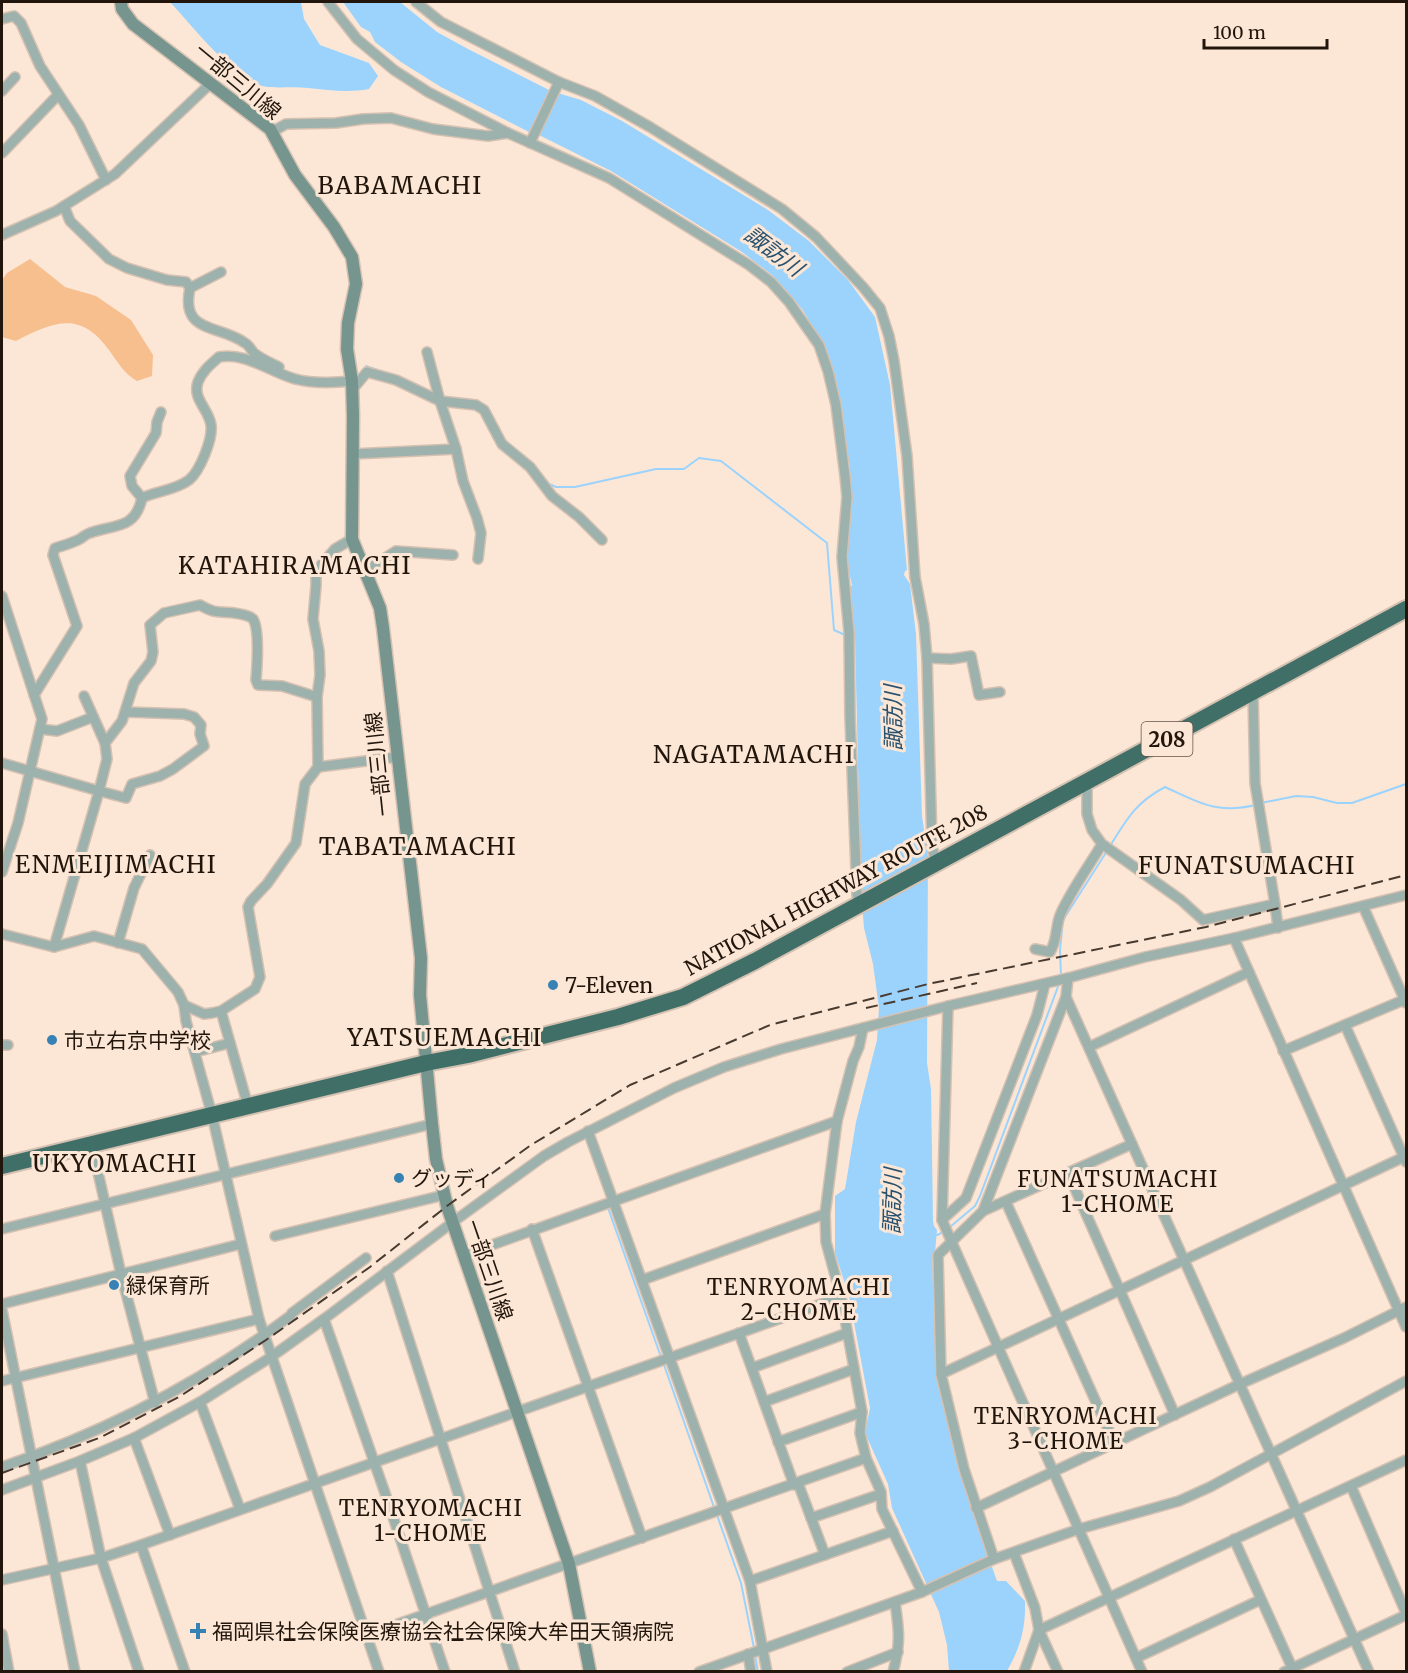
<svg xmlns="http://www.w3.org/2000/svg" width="1408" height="1673" font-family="Merriweather,'Noto Sans JP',serif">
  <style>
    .green { fill: #f7be8e }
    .water { fill: #9bd3fd }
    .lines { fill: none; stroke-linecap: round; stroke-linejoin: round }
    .stream { stroke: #9bd3fd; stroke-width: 2 }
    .street-casing { stroke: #d5c1b2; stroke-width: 12 }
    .secondary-casing { stroke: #d5c1b2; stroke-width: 15 }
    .highway-casing { stroke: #d5c1b2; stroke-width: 20 }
    .street { stroke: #9db1ad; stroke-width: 9 }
    .secondary { stroke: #76958f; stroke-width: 12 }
    .highway { stroke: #406f67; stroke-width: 16 }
    .rail { stroke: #483a2f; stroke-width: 2; stroke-dasharray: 12 6; stroke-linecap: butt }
    .poi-dot { fill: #3682b5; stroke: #fce7d6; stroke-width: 2 }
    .labels { text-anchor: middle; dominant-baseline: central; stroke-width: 6; stroke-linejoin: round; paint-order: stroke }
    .shield { fill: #fce7d6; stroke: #635549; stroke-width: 1.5 }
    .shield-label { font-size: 20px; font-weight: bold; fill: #22160c }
    .street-label { font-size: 21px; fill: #22160c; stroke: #fce7d6 }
    .poi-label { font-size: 21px; fill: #22160c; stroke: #fce7d6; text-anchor: start }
    .water-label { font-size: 22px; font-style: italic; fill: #28516e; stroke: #fce7d6 }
    .neighbourhood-label { font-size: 22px; letter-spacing: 1.5px; fill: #22160c; stroke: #fce7d6 }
    .quarter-label { font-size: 24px; letter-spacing: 1.5px; fill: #22160c; stroke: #fce7d6 }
  </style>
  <rect width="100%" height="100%" fill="#fce7d6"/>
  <path class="green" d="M30,259L65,287L96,296L131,320L153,355L152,376L137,381C124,374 117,361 109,350C80,310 53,322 16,341L2,337V280L7,273Z"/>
  <g class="water">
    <path d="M170,2H301L304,19L320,45L369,63L378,76L369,89C348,93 329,90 308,88C293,86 276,89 262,86C234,80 190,23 170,2Z"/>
    <path d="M343,2H400L437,32L468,49L551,91L581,100L622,121L768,210L809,241L848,280L875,317L890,385L907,570L905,571L904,575L910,584L916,634L922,816L928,856L927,1063L931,1089L933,1221L934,1226L937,1230L935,1253L932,1256L936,1372L952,1444L970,1504L997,1581H1006L1025,1601C1026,1628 1020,1648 1007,1671H949L947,1645L939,1612L892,1508L888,1484L865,1433L870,1408L849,1296L835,1253V1196L845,1189L856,1122L877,1040L879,1008L873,964L864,928L861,891L855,638L852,635L854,633L848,591L852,585L847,563V526L851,502L850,467L837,387L823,344L802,309L772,275L742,252L611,171L539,135L529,132L441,87L401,62L375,42L370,32L361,27Z"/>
  </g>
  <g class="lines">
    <g class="stream">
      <path d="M366,366L383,372"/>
      <path d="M547,483L556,487H575L656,469H684L699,458L721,461L827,543L834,630L845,635"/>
      <path d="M1261,803L1296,796L1313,797L1337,803H1352L1406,784"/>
      <path d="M1110,846C1127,819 1135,803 1165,787C1200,803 1216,814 1256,805"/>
      <path d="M1061,976L1060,950L1063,920L1107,851"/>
      <path d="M608,1208L661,1357"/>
      <path d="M950,1227L975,1206L980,1196L1059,984"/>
      <path d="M934,1234L938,1235L945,1230"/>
      <path d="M663,1362L715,1510"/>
      <path d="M717,1515L741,1583L754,1648"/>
      <path d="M755,1654L758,1672"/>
    </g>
    <g class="street-casing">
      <g id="street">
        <path d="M328,2L357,39L394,70L428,92L508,133L609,178L749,265L771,282L789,302L819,345L828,371L836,405L845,476L847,497L842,557L849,632L850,717L857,895L859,904"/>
        <path d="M416,2L441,22L559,82L595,96L650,127L782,209L816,237L863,287L880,308L889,336L894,361L907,456L915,577L924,624L927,658L932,846L936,863"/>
        <path d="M2,19L14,16L21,23L40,66L79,125L106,180"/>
        <path d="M2,91L15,77"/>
        <path d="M272,132L286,124L336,123L363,119L391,118L433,129L488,136L508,133"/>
        <path d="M530,143L559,82"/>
        <path d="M2,153L58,95"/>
        <path d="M64,206L70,221L109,259L127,268L167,280L186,282L190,288"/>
        <path d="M2,235L56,211L115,174L211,83"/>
        <path d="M221,272L190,288C180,334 219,324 245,343C249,345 251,350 254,353C261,359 271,363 279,367"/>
        <path d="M427,352L440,401L456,449L463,481L477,518L481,533L478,559"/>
        <path d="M352,390L367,372L396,380L440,401L476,405L484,410L502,444L530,467L552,496L579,517L602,540"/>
        <path d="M353,454L456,449"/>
        <path d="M142,498C157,491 176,490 189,480C200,471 213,439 211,425C209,409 192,399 198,382C202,371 211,364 219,357C246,352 270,372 295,379C314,384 333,383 352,381"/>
        <path d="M142,498L132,486L130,476L156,433L157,422L161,412"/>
        <path d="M365,571L396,551L453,555"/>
        <path d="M2,596L42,719L18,823L2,872"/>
        <path d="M927,658L951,659L971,656L979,695L1000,692"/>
        <path d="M34,695L77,626L53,555L55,548C63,546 71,543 78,540C82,538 86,534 90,533C115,524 135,530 142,498"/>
        <path d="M84,696L105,743"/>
        <path d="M126,712L184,714L194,717L201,725L200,734L204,746L173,769L160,776L132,784L126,798L99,791L107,759L105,743L122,721L134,683L151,661L153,652L150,625L164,613L200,605C219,616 221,610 240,614C244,615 250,616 253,619C260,630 257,667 256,680L258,685L282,686L317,697"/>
        <path d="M40,729L57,731L93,717"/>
        <path d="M2,763L99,791L54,947"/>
        <path d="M318,767L397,757"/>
        <path d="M1087,782V814L1092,830L1102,844L1181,900L1203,920L1275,904L1255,783L1253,692"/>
        <path d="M1275,904L1278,928"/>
        <path d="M1363,906L1406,1003"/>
        <path d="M2,934L54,947L94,936L142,949L178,992L184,1005L186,1021L212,1115L259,1319L379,1672"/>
        <path d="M1234,938L1406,1327"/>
        <path d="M118,943L134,888L150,855"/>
        <path d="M1035,949L1050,952C1058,939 1055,926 1061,913C1072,889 1089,866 1102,844"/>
        <path d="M1066,997L1369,1672"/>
        <path d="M184,1005L204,1014L212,1013L221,1011L255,989L260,977L248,907L251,901L267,884L296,843L305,784L318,767L317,697L320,675L319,651L313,619L316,586V571L335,549L352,539"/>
        <path d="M948,1006L942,1220L1142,1672"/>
        <path d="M221,1011L248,1106"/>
        <path d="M1345,1025L1406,1162"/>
        <path d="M863,1028L859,1047L853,1061L837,1121L825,1214L826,1242L841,1297L862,1412L860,1433L866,1458L881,1492L882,1509L922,1592"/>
        <path d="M2,1045H8"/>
        <path d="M1089,1047L1249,972"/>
        <path d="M1283,1051L1406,999"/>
        <path d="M195,1052L230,1043"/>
        <path d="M588,1131L750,1581L767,1672"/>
        <path d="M92,1146L121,1274L155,1403"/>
        <path d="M1068,1173L1175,1415"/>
        <path d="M1006,1202L1114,1442"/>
        <path d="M983,1211L1132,1144"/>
        <path d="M942,1220L966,1198L1037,1015L1045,984"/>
        <path d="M2,1229L432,1124"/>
        <path d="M532,1229L642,1538"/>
        <path d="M275,1236L444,1195"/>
        <path d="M464,1255L837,1121"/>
        <path d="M387,1271L515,1672"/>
        <path d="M642,1280L825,1214"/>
        <path d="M2,1304L241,1244"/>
        <path d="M2,1310L75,1672"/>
        <path d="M324,1319L385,1493L445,1672"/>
        <path d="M739,1333L794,1485"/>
        <path d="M752,1368L847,1333"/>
        <path d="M941,1374L1406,1156"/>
        <path d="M2,1381L259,1319"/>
        <path d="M200,1402L240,1509"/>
        <path d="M764,1402L854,1369"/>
        <path d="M134,1438L170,1535"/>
        <path d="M778,1442L862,1412"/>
        <path d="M80,1461L101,1558L139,1672"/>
        <path d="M2,1467C105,1432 202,1382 290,1316L292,1313L366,1258"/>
        <path d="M798,1483L825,1555"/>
        <path d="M1351,1486L1406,1613"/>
        <path d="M2,1490L80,1461L134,1438L200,1402L271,1357L324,1319L453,1222L544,1156L568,1142L674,1088L724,1067L781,1049L948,1006L1068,978L1145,957L1234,938L1406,895"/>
        <path d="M976,1508L1240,1384L1344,1338L1406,1307"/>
        <path d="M811,1518L881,1494"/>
        <path d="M1234,1539L1294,1672"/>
        <path d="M141,1545L185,1672"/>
        <path d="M1014,1553L1035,1608L1039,1630L1058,1672"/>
        <path d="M994,1559L964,1469L941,1374L938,1255L983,1211L1066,997L1068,978"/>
        <path d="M2,1580L101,1558L141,1545L841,1297"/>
        <path d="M750,1581L893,1531"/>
        <path d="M2,1634L9,1672"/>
        <path d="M367,1635L866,1458"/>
        <path d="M748,1654L751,1672"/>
        <path d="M1136,1658L1260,1600"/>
        <path d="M699,1672L922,1592L994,1559L1079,1529L1179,1501L1210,1487L1406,1381"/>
        <path d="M847,1672L898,1652"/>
        <path d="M893,1672C901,1643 899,1630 895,1602"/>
        <path d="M1024,1672L1039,1630L1406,1460"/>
        <path d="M1284,1672L1406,1615"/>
      </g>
    </g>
    <g class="secondary-casing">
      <path id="secondary" d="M121,2L122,9L133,24L270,129L295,175L334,227L352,257L356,284L348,323L347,349L352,381L353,416L352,539L380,608L383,628L421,958L420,995L432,1124L436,1159L447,1206L569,1564L590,1672"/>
    </g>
    <g class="highway-casing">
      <path id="highway" d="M2,1166L426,1063L468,1055L618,1017L683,997L755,961L1406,609"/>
    </g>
    <use href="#street" class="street"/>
    <use href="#secondary" class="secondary"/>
    <use href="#highway" class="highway"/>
    <g class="rail">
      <path d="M866,1008L977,983"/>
      <path d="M2,1473L99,1438L179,1397L266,1340L370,1267L447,1206L531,1145L630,1085L770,1025L928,984L1206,927L1406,875"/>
    </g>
  </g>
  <g class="poi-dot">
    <circle cx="553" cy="985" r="6"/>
    <circle cx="52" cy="1040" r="6"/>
    <circle cx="399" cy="1178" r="6"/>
    <circle cx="114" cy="1285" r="6"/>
    <path d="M195 1622h6v6h6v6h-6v6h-6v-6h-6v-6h6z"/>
  </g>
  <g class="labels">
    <rect class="shield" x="1141.5" y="722" width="51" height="34" rx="4.5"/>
    <g class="shield-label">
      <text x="1167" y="739">208</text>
    </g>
    <g class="street-label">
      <text transform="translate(238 81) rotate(40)">一部三川線</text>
      <text transform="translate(378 764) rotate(-96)">一部三川線</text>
      <text transform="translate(836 890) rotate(-28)">NATIONAL HIGHWAY ROUTE 208</text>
      <text transform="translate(489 1270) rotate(71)">一部三川線</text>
    </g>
    <g class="poi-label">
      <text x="565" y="985">7-Eleven</text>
      <text x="64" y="1040">市立右京中学校</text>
      <text x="411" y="1178">グッディ</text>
      <text x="126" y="1285">緑保育所</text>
      <text x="212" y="1631">福岡県社会保険医療協会社会保険大牟田天領病院</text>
    </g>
    <g class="water-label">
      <text transform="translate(774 251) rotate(37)">諏訪川</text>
      <text transform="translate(893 718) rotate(-91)">諏訪川</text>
      <text transform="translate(892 1201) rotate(-89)">諏訪川</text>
    </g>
    <g class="neighbourhood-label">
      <text x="1118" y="1179">FUNATSUMACHI<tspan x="1118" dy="25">1-CHOME</tspan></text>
      <text x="799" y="1287">TENRYOMACHI<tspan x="799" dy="25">2-CHOME</tspan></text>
      <text x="1066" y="1416">TENRYOMACHI<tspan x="1066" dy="25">3-CHOME</tspan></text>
      <text x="431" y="1508">TENRYOMACHI<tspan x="431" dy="25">1-CHOME</tspan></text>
    </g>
    <g class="quarter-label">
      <text x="400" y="185">BABAMACHI</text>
      <text x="295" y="565">KATAHIRAMACHI</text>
      <text x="754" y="754">NAGATAMACHI</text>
      <text x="418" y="846">TABATAMACHI</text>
      <text x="116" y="864">ENMEIJIMACHI</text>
      <text x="1247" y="865">FUNATSUMACHI</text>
      <text x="445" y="1037">YATSUEMACHI</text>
      <text x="115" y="1163">UKYOMACHI</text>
    </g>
  </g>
  <rect width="1408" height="1673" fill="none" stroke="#22160c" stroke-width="6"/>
  <path d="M1204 39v9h123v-9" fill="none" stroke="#22160c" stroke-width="3"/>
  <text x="1213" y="39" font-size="18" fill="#22160c" stroke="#fce7d6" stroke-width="4.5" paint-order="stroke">100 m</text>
</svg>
